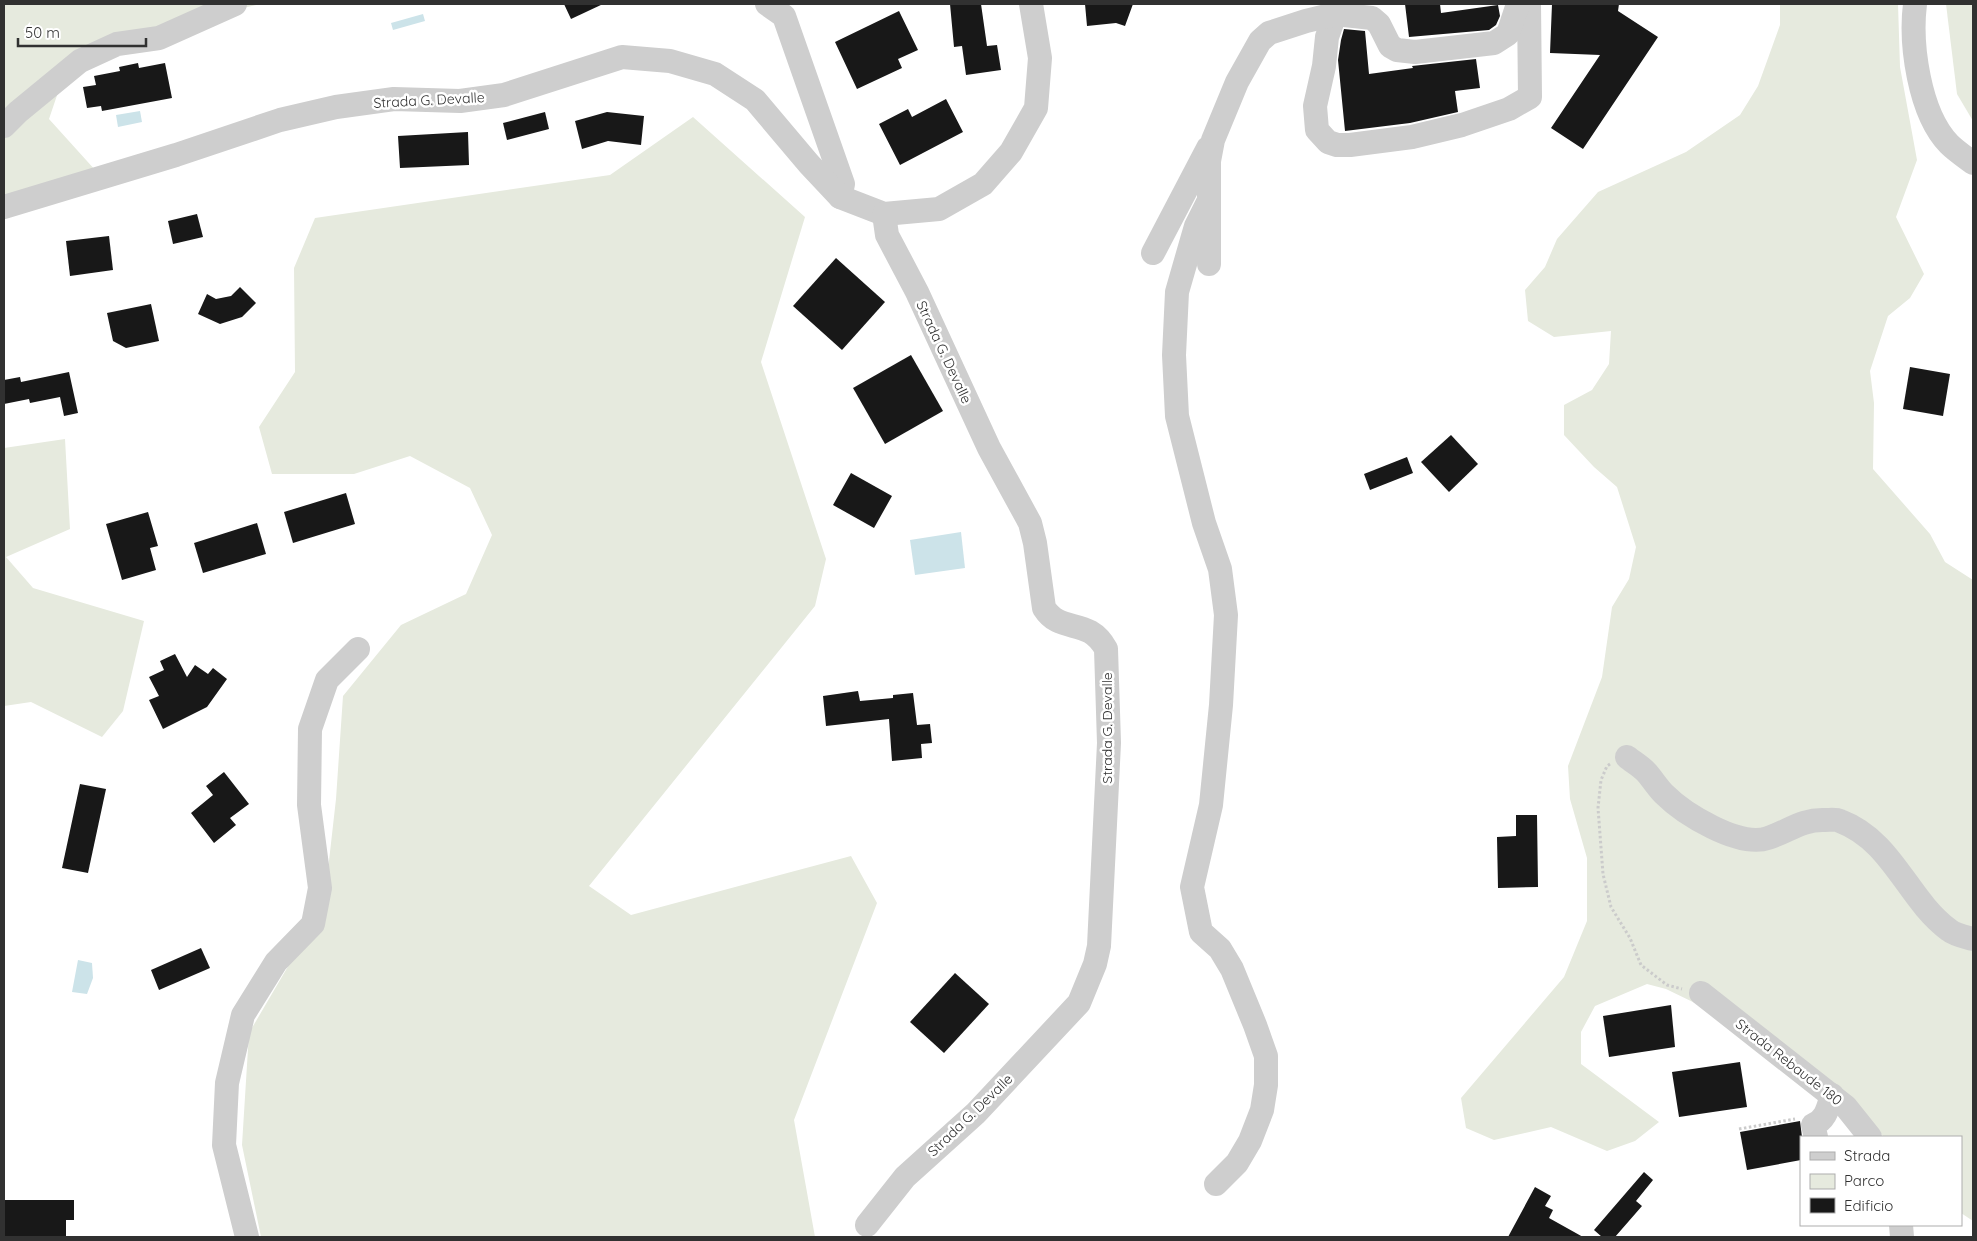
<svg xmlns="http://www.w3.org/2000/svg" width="1977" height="1241" font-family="Quicksand,sans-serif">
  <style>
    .green { fill: #e6eade }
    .water { fill: #cce3e9 }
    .building { fill: #181818 }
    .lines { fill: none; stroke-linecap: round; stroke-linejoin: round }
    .path { stroke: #cbcbcb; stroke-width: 3; stroke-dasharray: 2.5 2.5; stroke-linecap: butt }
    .minor { stroke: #cecece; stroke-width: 24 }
    .labels { text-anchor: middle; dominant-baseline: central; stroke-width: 5; stroke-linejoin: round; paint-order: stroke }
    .street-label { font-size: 14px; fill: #313131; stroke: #fff }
  </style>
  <rect width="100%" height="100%" fill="#fff"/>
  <g class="green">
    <path d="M4,4H260L151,30L70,57L49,119L96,171L4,200Z"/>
    <path d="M1780,4H1898L1900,67L1917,160L1896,217L1924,274L1910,298L1888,316L1870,371L1874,403L1873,469L1930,534L1945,562L1973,580V1221L1961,1213V1137H1884L1827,1082L1726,1018L1666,989L1647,984L1595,1006L1581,1032V1064L1659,1122L1635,1141L1607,1151L1551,1127L1494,1140L1466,1128L1461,1098L1564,977L1587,921V858L1570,799L1568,766L1602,677L1612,607L1629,579L1636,547L1617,487L1594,467L1564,435V405L1592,390L1609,364L1611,331L1554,337L1528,321L1525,290L1545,267L1557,239L1598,192L1686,152L1740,115L1758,86L1780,25Z"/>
    <path d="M1946,4H1973V121L1957,94Z"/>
    <path d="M693,117L805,217L761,362L826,559L815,606L589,886L631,915L851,856L877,903L794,1120L815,1237H261L242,1145L249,1033L324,905L336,799L343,696L401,625L466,594L492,535L470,488L410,456L354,474H272L259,427L295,372L294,268L315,218L610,175Z"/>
    <path d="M65,439L70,529L6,557L33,588L144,621L123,711L102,737L31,702L4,706V448Z"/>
  </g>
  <g class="water">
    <path d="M423,14L425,21L393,30L391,23Z"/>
    <path d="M140,111L142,122L118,127L116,115Z"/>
    <path d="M961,532L965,568L915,575L910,540Z"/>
    <path d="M78,960L92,963L93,978L87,994L72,992Z"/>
  </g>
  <g class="building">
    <path d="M564,4H603L571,19Z"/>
    <path d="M950,4H981L987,46L997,45L1001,70L966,75L962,46L954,47Z"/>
    <path d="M1085,4H1133L1125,26L1116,23L1087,26Z"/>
    <path d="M1405,4H1440L1441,13L1498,5L1500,16L1496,25L1489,30L1409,37Z"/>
    <path d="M1552,4H1619L1618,11L1658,37L1583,149L1551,128L1600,55L1550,53Z"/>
    <path d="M899,11L918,50L898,59L902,68L857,89L835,42Z"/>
    <path d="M1344,29L1365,31L1369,74L1413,68L1412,66L1476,59L1480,88L1455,91L1458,112L1410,123L1345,131L1338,60L1341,40Z"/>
    <path d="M138,63L139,68L165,63L172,98L102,111L101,106L87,108L83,87L96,85L94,76L120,71L119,67Z"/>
    <path d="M946,99L963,132L900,165L879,124L908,109L912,117Z"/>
    <path d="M545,112L549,129L507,140L503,123Z"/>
    <path d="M607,112L644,116L641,145L608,141L582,149L575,121Z"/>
    <path d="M468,132L469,165L400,168L398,136Z"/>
    <path d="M197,214L203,237L173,244L168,221Z"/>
    <path d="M109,236L113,270L70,276L66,241Z"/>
    <path d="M836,258L885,302L842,350L793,306Z"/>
    <path d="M240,287L256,303L242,317L220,324L198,314L207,294L216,299L231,296Z"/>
    <path d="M151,304L159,341L126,348L113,341L107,313Z"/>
    <path d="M911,355L943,411L885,444L853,388Z"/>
    <path d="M1910,367L1950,374L1943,416L1903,409Z"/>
    <path d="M69,372L78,413L64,416L60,397L30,403L29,399L4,404V380L20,377L21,382Z"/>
    <path d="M1451,435L1478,464L1449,492L1421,462Z"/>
    <path d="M1407,457L1413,473L1370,490L1364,474Z"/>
    <path d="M851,473L892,496L874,528L833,505Z"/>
    <path d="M346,493L355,524L293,543L284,512Z"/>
    <path d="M148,512L158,546L150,548L156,570L122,580L106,524Z"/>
    <path d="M257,523L266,554L203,573L194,543Z"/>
    <path d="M175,654L187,677L195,665L208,674L213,668L227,679L207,707L163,729L149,700L159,696L149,677L164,670L160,661Z"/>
    <path d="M858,691L860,701L893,698V695L913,693L917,725L930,724L932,743L921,744L922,758L892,761L889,719L826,726L823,696Z"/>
    <path d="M224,772L249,804L230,818L236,825L214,843L191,813L213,795L206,786Z"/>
    <path d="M80,784L106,789L88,873L62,868Z"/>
    <path d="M1516,815H1537L1538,887L1498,888L1497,837L1516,836Z"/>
    <path d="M201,948L210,968L159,990L151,970Z"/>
    <path d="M955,973L989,1004L944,1053L910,1022Z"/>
    <path d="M1671,1005L1675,1047L1609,1057L1603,1016Z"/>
    <path d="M1740,1062L1747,1107L1679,1117L1672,1072Z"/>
    <path d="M1800,1121L1802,1137L1801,1160L1747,1170L1740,1132Z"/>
    <path d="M1644,1172L1653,1180L1636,1201L1642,1206L1615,1237H1602L1594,1230Z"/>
    <path d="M1535,1187L1551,1196L1545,1206L1553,1210L1549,1218L1583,1237H1508Z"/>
    <path d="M4,1200H74V1220H66V1237H4Z"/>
  </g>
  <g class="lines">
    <g class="path">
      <path d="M1610,764L1607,766L1601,780L1598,808L1603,874L1611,907L1630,938L1641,965L1667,985L1682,989"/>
      <path d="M1739,1129L1795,1119"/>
    </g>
    <g class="minor">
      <path d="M767,4L784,16L843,184L840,197"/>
      <path d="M1915,4C1910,44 1919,113 1949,144C1956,151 1965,157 1973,163"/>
      <path d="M1335,14L1327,37L1324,66L1315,106L1317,130L1328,142L1337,145H1350L1412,137L1462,125L1509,109L1530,97L1529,4"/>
      <path d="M4,126L18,112L80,61L117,44L159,38L235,4"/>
      <path d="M1209,200L1196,226L1177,292L1174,355L1177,416L1204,523L1220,569L1226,615L1221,705L1211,805L1192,887L1201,932L1220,949L1232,969L1255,1025L1266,1056V1085L1262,1110L1250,1141L1237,1163L1216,1184"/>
      <path d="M4,207L176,155L280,120L336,107L394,99L460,101L504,95L622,57L670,61L715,74L755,100L809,164L840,197L884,214L939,209L983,184L1011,152L1036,108L1040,58L1031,4"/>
      <path d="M1153,253L1208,148"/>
      <path d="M1209,264V161L1213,140L1237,82L1260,41L1269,33L1306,21L1335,14L1372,18L1379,24L1390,46L1397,50L1415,52L1494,43L1508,34L1518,4"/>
      <path d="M1627,757C1633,762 1642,767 1647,773C1653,780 1658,788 1664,794C1684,814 1739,848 1768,838C1789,831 1802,819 1825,820C1830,820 1836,819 1840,821C1893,841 1907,899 1949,930C1955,935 1966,937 1973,939"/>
      <path d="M1701,993L1846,1107L1870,1137"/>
      <path d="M1816,1137L1813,1125C1826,1120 1828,1108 1832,1095"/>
      <path d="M867,1225L905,1177L976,1113L1079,1003L1095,964L1099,946L1109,743L1106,649C1088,616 1061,635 1044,608L1035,543L1030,523L989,448L917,292L887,235L884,214"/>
      <path d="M1901,1225L1902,1237"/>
      <path d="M247,1237L224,1145L227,1083L243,1015L276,962L313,924L320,888L309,805L310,729L327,680L358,649"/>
    </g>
  </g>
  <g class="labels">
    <g class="street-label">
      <text transform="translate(429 100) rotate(-3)">Strada G. Devalle</text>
      <text transform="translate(944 352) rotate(65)">Strada G. Devalle</text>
      <text transform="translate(1107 728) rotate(-90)">Strada G. Devalle</text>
      <text transform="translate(1789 1062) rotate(38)">Strada Rebaude 180</text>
      <text transform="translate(970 1115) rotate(-44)">Strada G. Devalle</text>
    </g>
  </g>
  <rect width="1977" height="1241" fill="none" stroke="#313131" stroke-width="10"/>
  <rect x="1800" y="1136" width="162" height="90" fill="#ffffff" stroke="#adadad"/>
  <rect x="1810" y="1152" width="25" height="8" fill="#cecece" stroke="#adadad"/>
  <text x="1844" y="1161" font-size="15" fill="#313131">Strada</text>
  <rect x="1810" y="1174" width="25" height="15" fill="#e6eade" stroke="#adadad"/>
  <text x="1844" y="1186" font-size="15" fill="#313131">Parco</text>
  <rect x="1810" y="1198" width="25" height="15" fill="#181818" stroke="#adadad"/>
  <text x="1844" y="1211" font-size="15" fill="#313131">Edificio</text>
  <path d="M18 38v8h128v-8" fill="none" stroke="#313131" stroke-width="2.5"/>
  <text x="25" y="38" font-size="15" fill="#313131" stroke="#ffffff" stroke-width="4" paint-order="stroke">50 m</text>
</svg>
